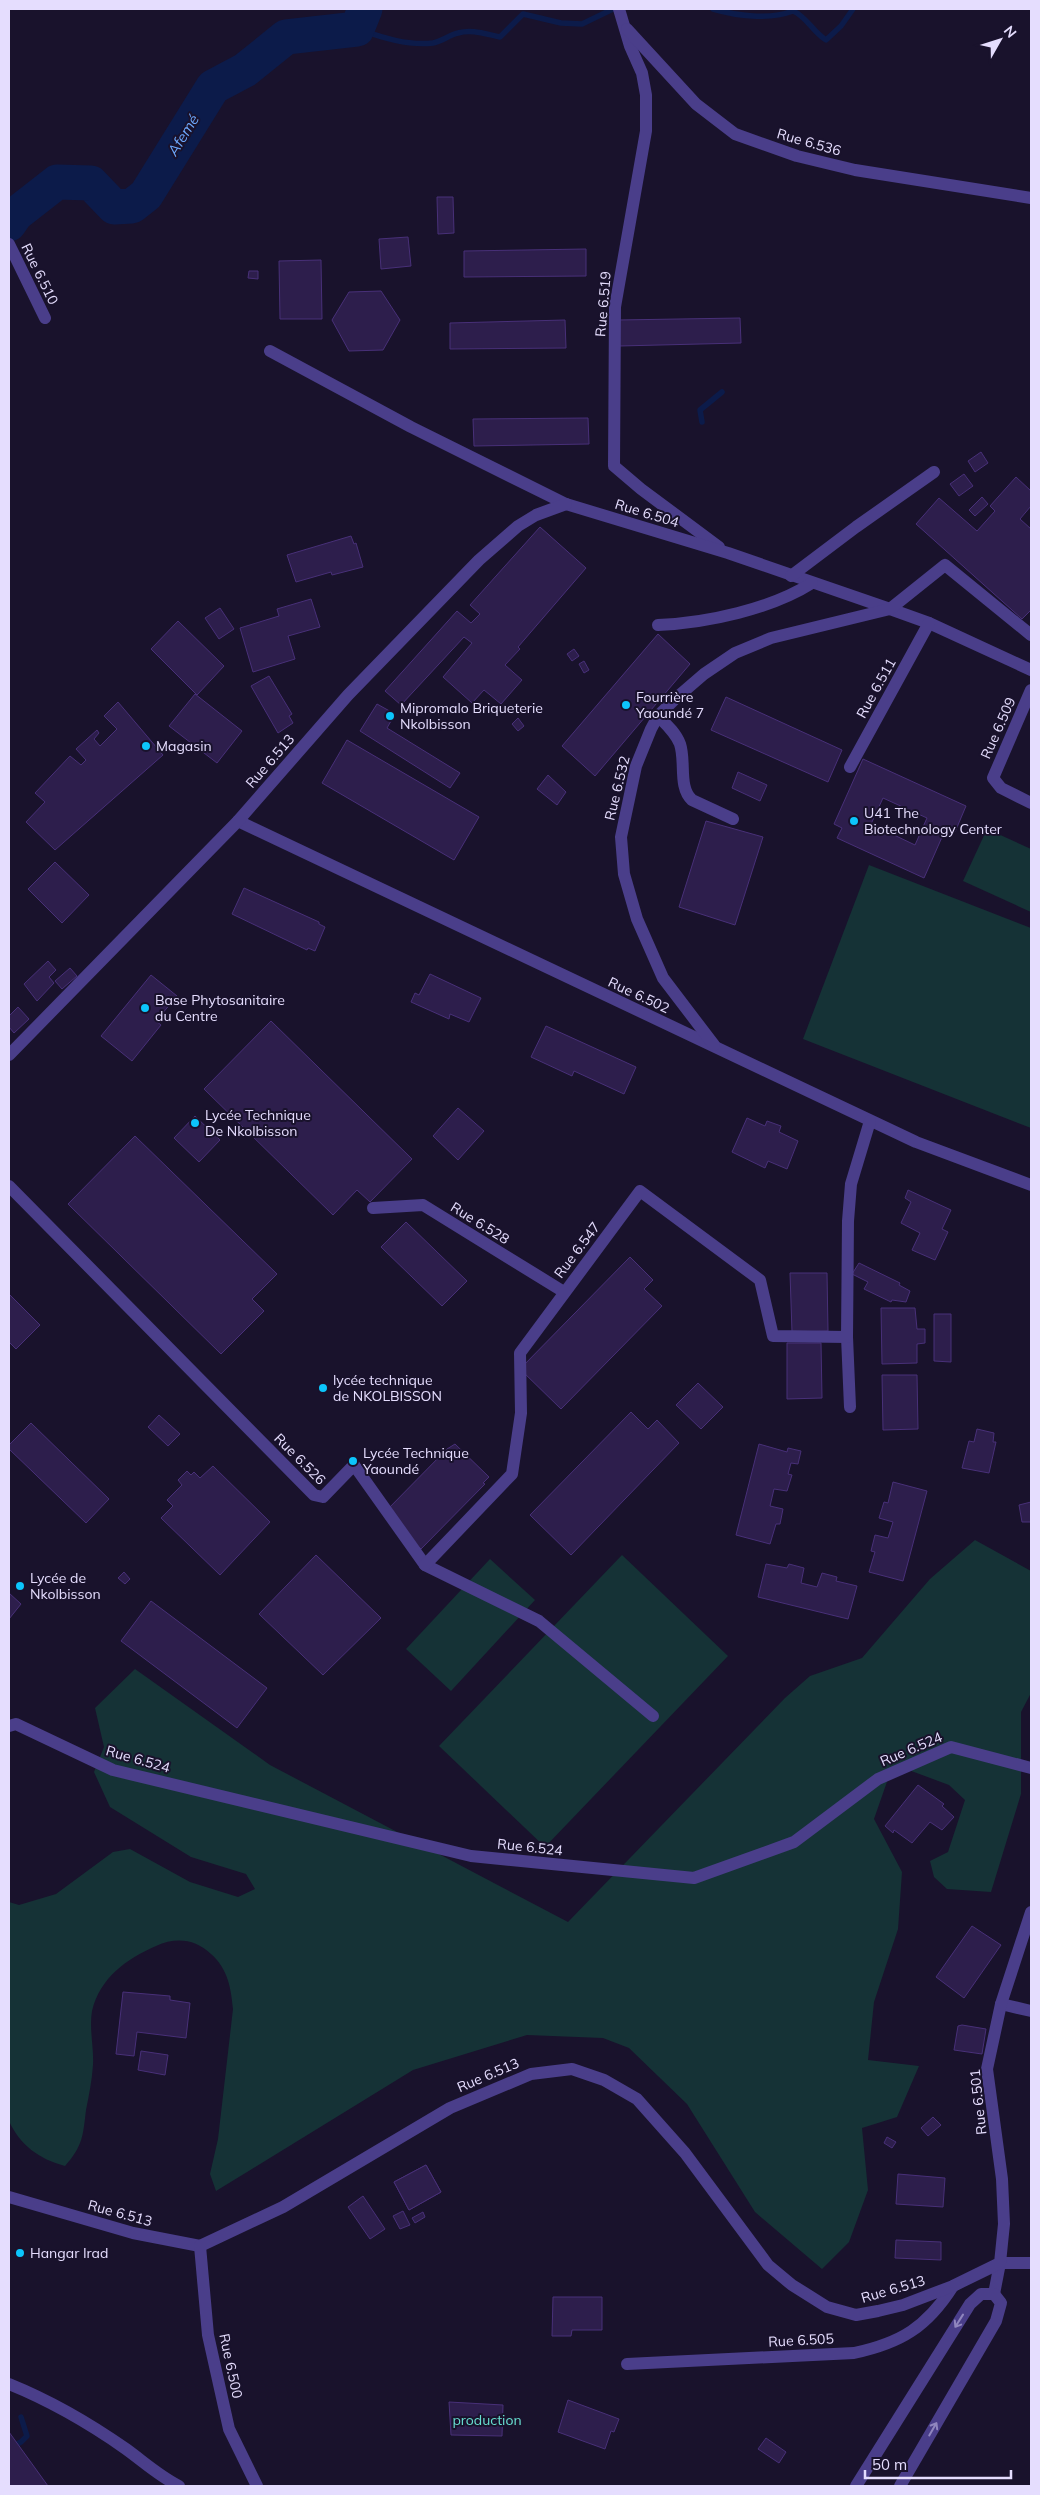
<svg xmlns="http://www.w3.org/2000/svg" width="1040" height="2495" font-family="Mulish,sans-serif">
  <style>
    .green { fill: #153236 }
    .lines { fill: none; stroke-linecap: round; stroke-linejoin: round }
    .stream { stroke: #0c1b4a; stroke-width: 5.5 }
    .river { stroke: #0c1b4a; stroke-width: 35 }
    .building { fill: #2d1e4c; stroke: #483078; fill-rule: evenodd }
    .minor { stroke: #4a3e8a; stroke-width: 12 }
    .tertiary { stroke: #4a3e8a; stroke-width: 12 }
    .oneway { stroke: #9086be }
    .poi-dot { fill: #0cc5fb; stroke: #19122c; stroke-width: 2 }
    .labels { text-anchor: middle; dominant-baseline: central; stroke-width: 4; stroke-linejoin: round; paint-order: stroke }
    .street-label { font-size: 14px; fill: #e5ddfe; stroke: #19122c }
    .poi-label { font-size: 14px; fill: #e5ddfe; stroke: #19122c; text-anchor: start }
    .park-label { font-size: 14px; fill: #68dfd1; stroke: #19122c }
    .water-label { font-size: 15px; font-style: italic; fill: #6da8fd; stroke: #19122c }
  </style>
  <rect width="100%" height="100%" fill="#19122c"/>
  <g class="green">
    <path d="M987,829L1031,849V912L963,881Z"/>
    <path d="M869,865L1031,928V1128L803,1039Z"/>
    <path d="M975,1540L1031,1571V1693L1021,1712V1794L991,1892L947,1889L934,1877L930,1861L948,1852L965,1800L949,1785L906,1769L889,1776L874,1819L902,1872L898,1929L874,2002L868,2060L919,2066L897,2117L862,2128L868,2190L849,2242L822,2269L755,2212L687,2104L629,2048L603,2038L527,2035L413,2070L216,2191L210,2174L218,2139L233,2009C231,1988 228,1969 211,1954C195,1939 176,1937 156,1946C126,1959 100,1978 92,2011C89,2028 94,2048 93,2065C92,2080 89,2095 86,2110C83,2135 83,2146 65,2166C39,2159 20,2145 9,2121V1902L19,1905L56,1894L113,1852L130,1849L190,1882L238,1897L255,1889L246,1874L191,1857L110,1807L94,1772L104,1747L95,1708L135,1669L270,1765L568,1922L785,1698L810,1676L862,1658L930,1579Z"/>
    <path d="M622,1555L728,1656L545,1847L439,1746Z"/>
    <path d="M490,1559L535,1600L451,1691L406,1649Z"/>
  </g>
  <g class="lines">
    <g class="stream">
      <path d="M713,9C737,16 769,20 793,11C806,16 813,32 826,40L841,26L853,9"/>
      <path d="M357,29C381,37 407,46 433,43C443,41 449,35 458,33C472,29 485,34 500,37L523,14L561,23L582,24L613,9"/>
      <path d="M702,422L700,410L722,392"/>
      <path d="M9,2448L21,2442L27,2436L21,2417"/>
    </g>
    <path class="river" d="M9,224L16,214L57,182L91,183L114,207L132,206L146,195L213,87L245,70L286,37L357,29L365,9"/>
  </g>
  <g class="building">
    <path d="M437,197H453L454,233L438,234Z"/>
    <path d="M408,237L411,266L381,269L379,239Z"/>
    <path d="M586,249V276L464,277V251Z"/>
    <path d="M321,260L322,319H280L279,261Z"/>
    <path d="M249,271H258V279L248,278Z"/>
    <path d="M381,291L400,320L383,350L349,351L332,320L349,292Z"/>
    <path d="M740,318L741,343L619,346L618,320Z"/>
    <path d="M565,320L566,348L450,349V323Z"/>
    <path d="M588,418L589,444L474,446L473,419Z"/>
    <path d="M981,452L988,463L975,472L968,461Z"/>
    <path d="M964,474L973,486L959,496L950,484Z"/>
    <path d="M1016,477L1031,491V506L1020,519L1031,529V610L1022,619L916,524L939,498L977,531L995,511L990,506Z"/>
    <path d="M982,497L988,504L975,516L969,510Z"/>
    <path d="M540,527L586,568L518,647L520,649L505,665L522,680L501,704L484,690L472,703L443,677L472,643L464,637L401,705L385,691L457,611L471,623L480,614L470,605Z"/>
    <path d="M351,536L354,544L356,543L363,567L332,575L331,572L296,582L287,555Z"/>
    <path d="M311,599L320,627L288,636L295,659L253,672L240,628L279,616L277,609Z"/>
    <path d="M220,608L234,629L219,639L205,618Z"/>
    <path d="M178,621L224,666L197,695L151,649Z"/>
    <path d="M658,634L690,664L595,776L562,746Z"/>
    <path d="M574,649L579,656L572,661L567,654Z"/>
    <path d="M584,661L589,670L584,673L579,664Z"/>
    <path d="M269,676L292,714L289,716L293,723L278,733L251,686Z"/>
    <path d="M195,694L242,731L217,763L169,726Z"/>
    <path d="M726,697L842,750L828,782L711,730Z"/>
    <path d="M118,702L163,755L55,850L26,822L45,802L35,793L70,756L81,765L86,760L76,749L97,730L99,733L94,739L100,746L117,729L104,716Z"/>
    <path d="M377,704L395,714L387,728L460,773L450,788L360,731Z"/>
    <path d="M518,718L524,726L518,731L512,724Z"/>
    <path d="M347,740L479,817L454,860L322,783Z"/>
    <path d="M863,759L966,806L955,832L946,828L924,878L837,838L842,828L834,824ZM883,798L927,818L915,845L871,824Z"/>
    <path d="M738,772L767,785L760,801L732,788Z"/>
    <path d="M548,775L566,792L557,805L537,789Z"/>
    <path d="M706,821L763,837L735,925L679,907Z"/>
    <path d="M55,862L89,895L62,923L28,889Z"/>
    <path d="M244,888L319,922V924L325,927L315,951L308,948L307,950L232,914Z"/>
    <path d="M48,961L56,970L49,977L54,983L37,1001L24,984Z"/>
    <path d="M70,968L77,976L62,989L55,981Z"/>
    <path d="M430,974L481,998L469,1022L450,1014L449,1019L411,1002L415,993L419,995Z"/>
    <path d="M151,975L177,996L156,1021L161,1025L132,1061L101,1036Z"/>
    <path d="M18,1007L29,1019L14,1033L9,1027V1016Z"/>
    <path d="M271,1021L412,1159L370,1202L357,1190L333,1215L204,1089Z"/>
    <path d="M546,1026L636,1067L624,1094L574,1071L572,1076L531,1057Z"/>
    <path d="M458,1108L484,1131L458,1160L433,1136Z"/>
    <path d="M195,1116L220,1140L199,1162L174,1138Z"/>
    <path d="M747,1118L765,1126L767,1121L781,1126L779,1132L798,1141L787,1169L768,1161L765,1168L732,1152Z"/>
    <path d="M135,1136L277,1274L252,1299L264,1311L221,1354L68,1204Z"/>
    <path d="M908,1190L951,1210L942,1229L948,1232L935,1260L912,1250L920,1233L901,1223L911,1202L905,1198Z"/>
    <path d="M406,1222L467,1281L442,1306L381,1247Z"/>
    <path d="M630,1257L653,1280L644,1289L662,1306L561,1409L520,1369Z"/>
    <path d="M859,1263L900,1283L899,1285L910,1291L906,1302L892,1300L891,1302L864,1289L868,1282L852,1274Z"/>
    <path d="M790,1273H827L828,1331L792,1332Z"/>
    <path d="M9,1294L40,1325L16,1349L9,1342Z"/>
    <path d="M881,1308H915L917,1329H925V1343L917,1344V1363L882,1364Z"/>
    <path d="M934,1314H951V1362L934,1361Z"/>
    <path d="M787,1343H821L822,1398L787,1399Z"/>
    <path d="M882,1375H917L918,1429L883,1430Z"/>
    <path d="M698,1383L723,1407L701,1429L676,1405Z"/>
    <path d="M631,1412L648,1429L657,1420L679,1443L571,1555L530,1515Z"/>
    <path d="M159,1415L180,1434L168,1446L148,1427Z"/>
    <path d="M31,1423L109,1499L86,1523L9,1449V1445Z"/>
    <path d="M977,1429L994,1433L993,1442H996L989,1473L962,1468L969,1441L974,1442Z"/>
    <path d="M455,1444L489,1477L483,1483L485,1484L421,1549L384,1513L447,1449Z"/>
    <path d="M759,1444L787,1452L788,1448L801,1451L798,1464L791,1463L788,1474L792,1475L787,1491L774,1489L770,1506L783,1509L780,1524H776L770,1544L736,1535Z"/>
    <path d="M213,1466L270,1522L220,1575L161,1518L173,1506L167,1500L182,1485L178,1480L187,1471L191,1475L194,1472L200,1478Z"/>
    <path d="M893,1482L927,1491L903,1581L869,1572L875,1552L871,1551L875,1535L888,1538L893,1522L879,1518L884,1502L888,1503Z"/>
    <path d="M1031,1502V1522H1022L1019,1505Z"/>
    <path d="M316,1555L381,1618L323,1675L259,1614Z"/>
    <path d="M766,1564L787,1568L789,1564L804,1568L801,1583L817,1587L822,1573L837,1577L836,1581L857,1586L848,1619L758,1597Z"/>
    <path d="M124,1572L130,1579L125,1584L118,1578Z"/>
    <path d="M9,1593L21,1604L9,1619Z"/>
    <path d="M151,1601L267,1688L237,1728L121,1641Z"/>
    <path d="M918,1785L944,1804L942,1806L954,1817L942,1830L930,1822L912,1843L894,1830L893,1833L885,1826Z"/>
    <path d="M972,1926L1001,1945L964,1998L936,1977Z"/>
    <path d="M123,1992L170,1996V2000L190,2003L186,2038L137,2032L134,2056L116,2054Z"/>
    <path d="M962,2025L986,2029L982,2054L954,2050L958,2026Z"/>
    <path d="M141,2051L168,2055L165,2075L138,2070Z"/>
    <path d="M933,2117L941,2125L928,2136L921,2128Z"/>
    <path d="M887,2137L896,2142L892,2148L884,2143Z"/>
    <path d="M426,2165L441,2192L409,2210L394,2182Z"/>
    <path d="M426,2165L441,2192L409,2210L394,2182Z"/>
    <path d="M898,2174L945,2178L943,2207L896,2204Z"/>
    <path d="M363,2196L385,2229L370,2239L348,2207Z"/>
    <path d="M403,2211L410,2225L400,2229L393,2216Z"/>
    <path d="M423,2212L425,2217L415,2223L412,2218Z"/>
    <path d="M896,2240L941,2242V2260L895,2258Z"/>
    <path d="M553,2297H602V2330H572L571,2336H552Z"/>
    <path d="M568,2400L619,2419L614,2432L611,2431L605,2449L558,2432Z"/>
    <path d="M449,2402L503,2405L502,2436L451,2435Z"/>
    <path d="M9,2432L48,2486H9Z"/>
    <path d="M766,2438L786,2452L779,2463L758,2449Z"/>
  </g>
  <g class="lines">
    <g class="minor">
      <path d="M619,9L630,46L642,73L646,95V131L615,307L614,466L641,489L719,547"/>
      <path d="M627,29L696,104L735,134L797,156L855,170L1031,198"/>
      <path d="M9,244L45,318"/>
      <path d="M270,351L411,427L566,504L728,553L890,609L929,623L1031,670"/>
      <path d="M791,576L856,527L934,472"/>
      <path d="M658,625C707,623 771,609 812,583"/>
      <path d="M1031,690L993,778L1001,788L1031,803"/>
      <path d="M658,716C666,724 676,733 680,744C686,762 678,787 692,800L733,819"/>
      <path d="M850,767L929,623"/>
      <path d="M238,821L916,1142L1031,1185"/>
      <path d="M714,1045L663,978L637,919L624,874L621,837L636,766L651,729L658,716L675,699L704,674L735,653L771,638L890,609L945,565L1031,635"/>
      <path d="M9,1055L238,821L348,695L479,560L518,526L536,515L566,504"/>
      <path d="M9,1186L314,1495L323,1497L354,1465L425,1565L539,1621L653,1716"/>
      <path d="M373,1208L423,1205L564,1292"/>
      <path d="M847,1337L850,1407"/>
      <path d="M425,1565L512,1474L521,1413L520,1353L640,1191L760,1280L773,1336L847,1337L848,1221L851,1184L870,1121"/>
      <path d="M9,1726L16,1724L113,1770L471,1856L694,1878L794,1842L878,1779L951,1747L1031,1768"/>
      <path d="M1001,2004L1031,2011"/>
      <path d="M9,2197L133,2233L200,2246"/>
      <path d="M994,2294L1000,2263H1031"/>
      <path d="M627,2364L854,2353C901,2343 927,2327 953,2286"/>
      <path d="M9,2384C51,2401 89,2423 126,2449C144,2462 159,2476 179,2486"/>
      <path d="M856,2486L970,2304L981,2294H994L1001,2303L996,2321L900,2486"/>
    </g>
    <path class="tertiary" d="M257,2486L229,2429L208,2335L200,2246L283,2207L450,2108L531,2074L572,2069L604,2080L637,2099L685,2153L768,2265L792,2285L827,2307L856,2315L878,2311L903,2305L953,2286L1000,2263L1004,2224L1002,2179L987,2069L1001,2004L1031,1912"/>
  </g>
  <defs><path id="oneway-shaft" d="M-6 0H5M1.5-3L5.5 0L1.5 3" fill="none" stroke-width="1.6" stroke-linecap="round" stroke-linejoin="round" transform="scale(1.25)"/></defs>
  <g class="oneway">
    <use href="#oneway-shaft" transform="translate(959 2321) rotate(122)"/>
    <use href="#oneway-shaft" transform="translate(933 2429) rotate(-60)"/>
  </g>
  <g class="poi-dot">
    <circle cx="626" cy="705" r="5"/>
    <circle cx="390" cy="716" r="5"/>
    <circle cx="146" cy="746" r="5"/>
    <circle cx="854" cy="821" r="5"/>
    <circle cx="145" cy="1008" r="5"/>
    <circle cx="195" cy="1123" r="5"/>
    <circle cx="323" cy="1388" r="5"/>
    <circle cx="353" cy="1461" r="5"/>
    <circle cx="20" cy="1586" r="5"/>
    <circle cx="20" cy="2253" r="5"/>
  </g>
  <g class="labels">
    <g class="street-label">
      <text transform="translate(809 142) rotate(16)">Rue 6.536</text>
      <text transform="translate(40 274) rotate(64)">Rue 6.510</text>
      <text transform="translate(603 304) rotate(-85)">Rue 6.519</text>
      <text transform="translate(647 513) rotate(17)">Rue 6.504</text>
      <text transform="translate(876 688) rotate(-61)">Rue 6.511</text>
      <text transform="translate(998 728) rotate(-66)">Rue 6.509</text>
      <text transform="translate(270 761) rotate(-49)">Rue 6.513</text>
      <text transform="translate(617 788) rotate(-76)">Rue 6.532</text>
      <text transform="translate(639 995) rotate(25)">Rue 6.502</text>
      <text transform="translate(480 1223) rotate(32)">Rue 6.528</text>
      <text transform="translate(577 1250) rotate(-53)">Rue 6.547</text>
      <text transform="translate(300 1459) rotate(45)">Rue 6.526</text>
      <text transform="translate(911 1749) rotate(-23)">Rue 6.524</text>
      <text transform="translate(138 1759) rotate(16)">Rue 6.524</text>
      <text transform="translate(530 1847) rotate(6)">Rue 6.524</text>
      <text transform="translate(488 2075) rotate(-23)">Rue 6.513</text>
      <text transform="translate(978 2102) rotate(-96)">Rue 6.501</text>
      <text transform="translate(120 2213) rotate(15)">Rue 6.513</text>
      <text transform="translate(893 2289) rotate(-16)">Rue 6.513</text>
      <text transform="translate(801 2340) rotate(-3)">Rue 6.505</text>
      <text transform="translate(231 2366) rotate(78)">Rue 6.500</text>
    </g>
    <g class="poi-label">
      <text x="636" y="697">Fourrière<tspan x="636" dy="16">Yaoundé 7</tspan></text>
      <text x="400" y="708">Mipromalo Briqueterie<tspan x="400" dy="16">Nkolbisson</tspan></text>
      <text x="156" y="746">Magasin</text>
      <text x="864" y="813">U41 The<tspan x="864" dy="16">Biotechnology Center</tspan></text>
      <text x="155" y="1000">Base Phytosanitaire<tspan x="155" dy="16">du Centre</tspan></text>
      <text x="205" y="1115">Lycée Technique<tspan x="205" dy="16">De Nkolbisson</tspan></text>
      <text x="333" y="1380">lycée technique<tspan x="333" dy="16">de NKOLBISSON</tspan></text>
      <text x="363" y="1453">Lycée Technique<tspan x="363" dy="16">Yaoundé</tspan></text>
      <text x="30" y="1578">Lycée de<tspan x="30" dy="16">Nkolbisson</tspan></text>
      <text x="30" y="2253">Hangar Irad</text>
    </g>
    <g class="park-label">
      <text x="487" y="2420">production</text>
    </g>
    <g class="water-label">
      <text transform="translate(183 135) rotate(-58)">Afemé</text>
    </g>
  </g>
  <rect width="1040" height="2495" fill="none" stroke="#e5ddfe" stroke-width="20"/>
  <g transform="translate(1000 40) rotate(51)" stroke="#19122c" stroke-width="4" paint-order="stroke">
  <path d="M0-4L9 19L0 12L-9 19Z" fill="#e5ddfe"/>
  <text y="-8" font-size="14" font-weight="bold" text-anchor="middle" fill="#e5ddfe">N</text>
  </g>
  <path d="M865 2470v8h146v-8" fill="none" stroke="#e5ddfe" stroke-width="2.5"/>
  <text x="872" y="2470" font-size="15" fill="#e5ddfe" stroke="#19122c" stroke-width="4" paint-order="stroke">50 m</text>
</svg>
